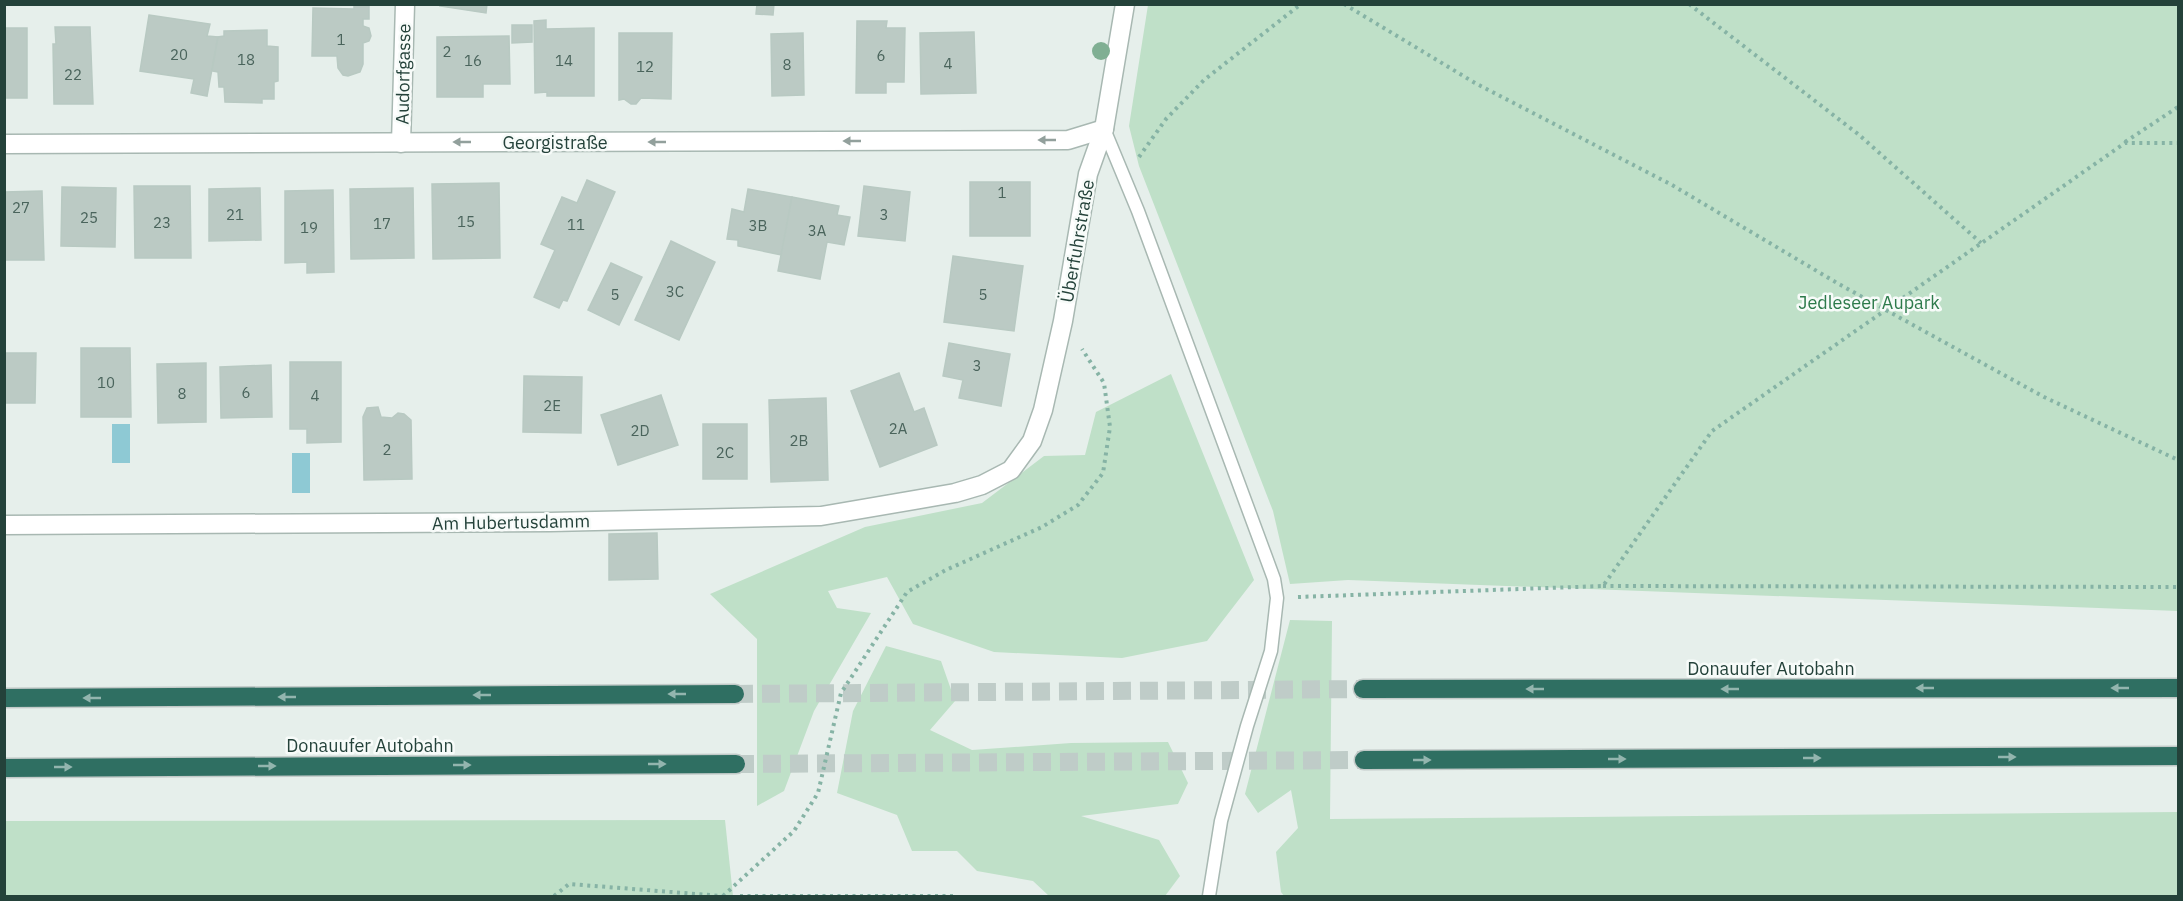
<svg xmlns="http://www.w3.org/2000/svg" width="2183" height="901" font-family="'IBM Plex Sans',sans-serif">
  <style>
    .green { fill: #bfe0c8 }
    .water { fill: #8ec9d4 }
    .building { fill: #bbcac4; stroke: #b8c9c2; stroke-width: 1.5 }
    .lines { fill: none; stroke-linecap: round; stroke-linejoin: round }
    .motorway-tunnel { stroke: #bfccc8; stroke-width: 18; stroke-dasharray: 18 9; stroke-linecap: butt }
    .service-casing { stroke: #a8b8b2; stroke-width: 15 }
    .minor-casing { stroke: #a8b8b2; stroke-width: 21 }
    .motorway-casing { stroke: #c2cac8; stroke-width: 21 }
    .path { stroke: #86b3a5; stroke-width: 4; stroke-dasharray: 3 4.5; stroke-linecap: butt }
    .service { stroke: #fff; stroke-width: 12 }
    .minor { stroke: #fff; stroke-width: 18 }
    .motorway { stroke: #2f6f62; stroke-width: 18 }
    .tree { fill: #80af93 }
    .oneway { fill: #92a09c }
    .oneway2 { fill: #93b5ae }
    .labels { text-anchor: middle; dominant-baseline: central; stroke-width: 5; stroke-linejoin: round; paint-order: stroke }
    .number-label { font-size: 15px; fill: #4a645c }
    .street-label { font-size: 18px; fill: #24423a; stroke: #f7fbf9 }
    .park-label { font-size: 18px; fill: #2d7a4b; stroke: #f7fbf9 }
  </style>
  <rect width="100%" height="100%" fill="#e6efeb"/>
  <g class="green">
    <path d="M1148,5H2178V611L1348,580L1290,584L1273,511L1139,166L1129,126Z"/>
    <path d="M1171,374L1254,580L1207,641L1122,658L994,652L913,624L887,577L828,591L837,608L871,613L814,711L784,791L757,806V639L710,594L865,527L982,503L1044,456L1085,455L1096,412Z"/>
    <path d="M1290,620L1332,621L1330,819L2178,812V896H1284L1281,892L1276,852L1298,828L1291,790L1258,813L1245,794Z"/>
    <path d="M886,646L941,661L955,701L930,730L972,750L1071,743L1168,742L1188,783L1178,804L1081,816L1159,840L1180,876L1165,896H1049L1033,881L977,871L957,851H912L897,815L837,793L853,711Z"/>
    <path d="M725,820L733,896H5V821Z"/>
  </g>
  <g class="water">
    <rect x="112" y="424" width="18" height="39"/>
    <rect x="292" y="453" width="18" height="40"/>
  </g>
  <g class="building">
    <path d="M354,4H369V19H363V26L369,28L371,36L369,41L363,43V64L360,72L348,76L343,75L338,68L337,56H312L313,8L354,9Z"/>
    <path d="M441,4H487L486,13L440,6Z"/>
    <path d="M757,4H774L773,15L756,14Z"/>
    <path d="M149,15L210,24L207,36L218,37L207,96L191,93L194,79L140,71Z"/>
    <path d="M546,20V29L594,28V96H547V92L535,93L534,21Z"/>
    <path d="M857,21H887L886,28H905L904,82H886V93H856Z"/>
    <path d="M512,25H532V42L512,43Z"/>
    <path d="M55,27H90L93,104H54L53,44H56Z"/>
    <rect x="4" y="28" width="23" height="70"/>
    <path d="M267,30V46L278,47V81L274,82V99H262V103L225,102L224,87H219L218,72L212,71L218,37L224,36V31Z"/>
    <path d="M974,32L976,93L921,94L920,33Z"/>
    <path d="M619,33H672L671,99L641,98L636,104H631L624,99L619,100Z"/>
    <path d="M803,33L804,95L772,96L771,34Z"/>
    <path d="M509,36L510,84H483V97H437V37Z"/>
    <path d="M587,180L615,192L567,301L563,300L559,308L534,297L555,250L541,244L562,197L577,203Z"/>
    <rect x="970" y="182" width="60" height="54"/>
    <path d="M499,183L500,258L433,259L432,184Z"/>
    <path d="M134,186H190L191,258H135Z"/>
    <path d="M864,186L910,192L905,241L858,236Z"/>
    <path d="M62,187L116,188L115,247L61,246Z"/>
    <path d="M260,188L261,240L209,241V189Z"/>
    <path d="M413,188L414,258L351,259L350,189Z"/>
    <path d="M748,189L792,197L782,255L738,246V240L727,239L732,209L744,212Z"/>
    <path d="M333,190L334,272L307,273V262L285,263V191Z"/>
    <path d="M42,191L44,260H4V192Z"/>
    <path d="M792,197L839,206L837,215L850,217L844,245L827,242L820,279L778,271Z"/>
    <path d="M671,241L715,262L679,340L635,320Z"/>
    <path d="M953,256L1023,266L1014,331L944,322Z"/>
    <path d="M611,263L642,277L619,325L588,310Z"/>
    <path d="M949,343L1010,354L1001,406L959,398L963,380L943,376Z"/>
    <path d="M81,348H130L131,417H81Z"/>
    <path d="M4,353H36L35,403H4Z"/>
    <path d="M290,362H341V442L307,443V429H290Z"/>
    <path d="M206,363V422L158,423L157,364Z"/>
    <path d="M271,365L272,417L221,418L220,367Z"/>
    <path d="M899,373L914,412L924,408L937,445L880,467L851,391Z"/>
    <path d="M524,376L582,377L581,433L523,432Z"/>
    <path d="M661,395L678,445L618,465L601,415Z"/>
    <path d="M826,398L828,480L771,482L769,400Z"/>
    <path d="M378,407L381,417L392,418L398,413L404,414L411,420L412,479L364,480L363,417L367,408Z"/>
    <rect x="703" y="424" width="44" height="55"/>
    <path d="M657,533L658,579L609,580V534Z"/>
  </g>
  <g class="lines">
    <g class="motorway-tunnel">
      <path d="M735,694L1363,689"/>
      <path d="M736,764L1364,760"/>
    </g>
    <g class="service-casing">
      <path id="service" d="M1104,129L1138,211L1274,579L1277,598L1271,651L1247,726L1221,821L1209,896"/>
    </g>
    <g class="minor-casing">
      <g id="minor">
        <path d="M401,143L405,4"/>
        <path d="M4,144L1068,140L1104,129"/>
        <path d="M4,525L550,522L821,516L955,493L982,485L1011,470L1032,441L1043,410L1063,321L1088,174L1104,129L1125,4"/>
      </g>
    </g>
    <g class="motorway-casing">
      <g id="motorway">
        <path d="M1363,689L2178,688"/>
        <path d="M4,698L735,694"/>
        <path d="M1364,760L2178,756"/>
        <path d="M4,768L736,764"/>
      </g>
    </g>
    <g class="path">
      <path d="M1344,4L1475,83L1672,185L1837,283L1953,347L2044,397L2178,460"/>
      <path d="M1689,4L1858,134L1981,243"/>
      <path d="M2125,142L2178,107"/>
      <path d="M1139,157L1166,119L1204,80L1301,4"/>
      <path d="M1603,586L2178,587"/>
      <path d="M1298,597L1603,586L1712,431L2125,143H2178"/>
      <path d="M554,896L569,884L722,896"/>
      <path d="M723,896L794,831L818,793L841,693L907,592L946,570L1042,527L1078,505L1103,473L1110,427L1104,383L1082,349"/>
      <path d="M740,896H953"/>
    </g>
    <use href="#service" class="service"/>
    <use href="#minor" class="minor"/>
    <use href="#motorway" class="motorway"/>
  </g>
  <circle class="tree" cx="1101" cy="51" r="9"/>
  <defs><path id="oneway-solid" d="M-6-.8H1V-3.2L6.5 0L1 3.2V.8H-6Z" transform="scale(1.5)"/></defs>
  <g class="oneway">
    <use href="#oneway-solid" transform="translate(1047 140) rotate(180)"/>
    <use href="#oneway-solid" transform="translate(852 141) rotate(180)"/>
    <use href="#oneway-solid" transform="translate(462 142) rotate(180)"/>
    <use href="#oneway-solid" transform="translate(657 142) rotate(180)"/>
  </g>
  <g class="oneway2">
    <use href="#oneway-solid" transform="translate(1925 688) rotate(180)"/>
    <use href="#oneway-solid" transform="translate(2120 688) rotate(180)"/>
    <use href="#oneway-solid" transform="translate(1535 689) rotate(180)"/>
    <use href="#oneway-solid" transform="translate(1730 689) rotate(180)"/>
    <use href="#oneway-solid" transform="translate(677 694) rotate(180)"/>
    <use href="#oneway-solid" transform="translate(482 695) rotate(180)"/>
    <use href="#oneway-solid" transform="translate(287 697) rotate(180)"/>
    <use href="#oneway-solid" transform="translate(92 698) rotate(180)"/>
    <use href="#oneway-solid" transform="translate(2007 757)"/>
    <use href="#oneway-solid" transform="translate(1812 758)"/>
    <use href="#oneway-solid" transform="translate(1617 759)"/>
    <use href="#oneway-solid" transform="translate(1422 760)"/>
    <use href="#oneway-solid" transform="translate(657 764)"/>
    <use href="#oneway-solid" transform="translate(462 765)"/>
    <use href="#oneway-solid" transform="translate(267 766)"/>
    <use href="#oneway-solid" transform="translate(63 767)"/>
  </g>
  <g class="labels">
    <g class="number-label">
      <text x="341" y="39">1</text>
      <text x="447" y="51">2</text>
      <text x="179" y="54">20</text>
      <text x="881" y="55">6</text>
      <text x="246" y="59">18</text>
      <text x="473" y="60">16</text>
      <text x="564" y="60">14</text>
      <text x="948" y="63">4</text>
      <text x="787" y="64">8</text>
      <text x="645" y="66">12</text>
      <text x="73" y="74">22</text>
      <text x="1002" y="192">1</text>
      <text x="21" y="207">27</text>
      <text x="235" y="214">21</text>
      <text x="884" y="214">3</text>
      <text x="89" y="217">25</text>
      <text x="466" y="221">15</text>
      <text x="162" y="222">23</text>
      <text x="382" y="223">17</text>
      <text x="576" y="224">11</text>
      <text x="758" y="225">3B</text>
      <text x="309" y="227">19</text>
      <text x="817" y="230">3A</text>
      <text x="675" y="291">3C</text>
      <text x="615" y="294">5</text>
      <text x="983" y="294">5</text>
      <text x="977" y="365">3</text>
      <text x="106" y="382">10</text>
      <text x="246" y="392">6</text>
      <text x="182" y="393">8</text>
      <text x="315" y="395">4</text>
      <text x="552" y="405">2E</text>
      <text x="898" y="428">2A</text>
      <text x="640" y="430">2D</text>
      <text x="799" y="440">2B</text>
      <text x="387" y="449">2</text>
      <text x="725" y="452">2C</text>
    </g>
    <g class="street-label">
      <text transform="translate(403 74) rotate(-89)">Audorfgasse</text>
      <text x="555" y="142">Georgistraße</text>
      <text transform="translate(1077 241) rotate(-80)">Überfuhrstraße</text>
      <text transform="translate(511 522) rotate(-1)">Am Hubertusdamm</text>
      <text x="1771" y="668">Donauufer Autobahn</text>
      <text x="370" y="745">Donauufer Autobahn</text>
    </g>
    <g class="park-label">
      <text x="1869" y="302">Jedleseer Aupark</text>
    </g>
  </g>
  <rect width="2183" height="901" fill="none" stroke="#24423a" stroke-width="12"/>
</svg>
